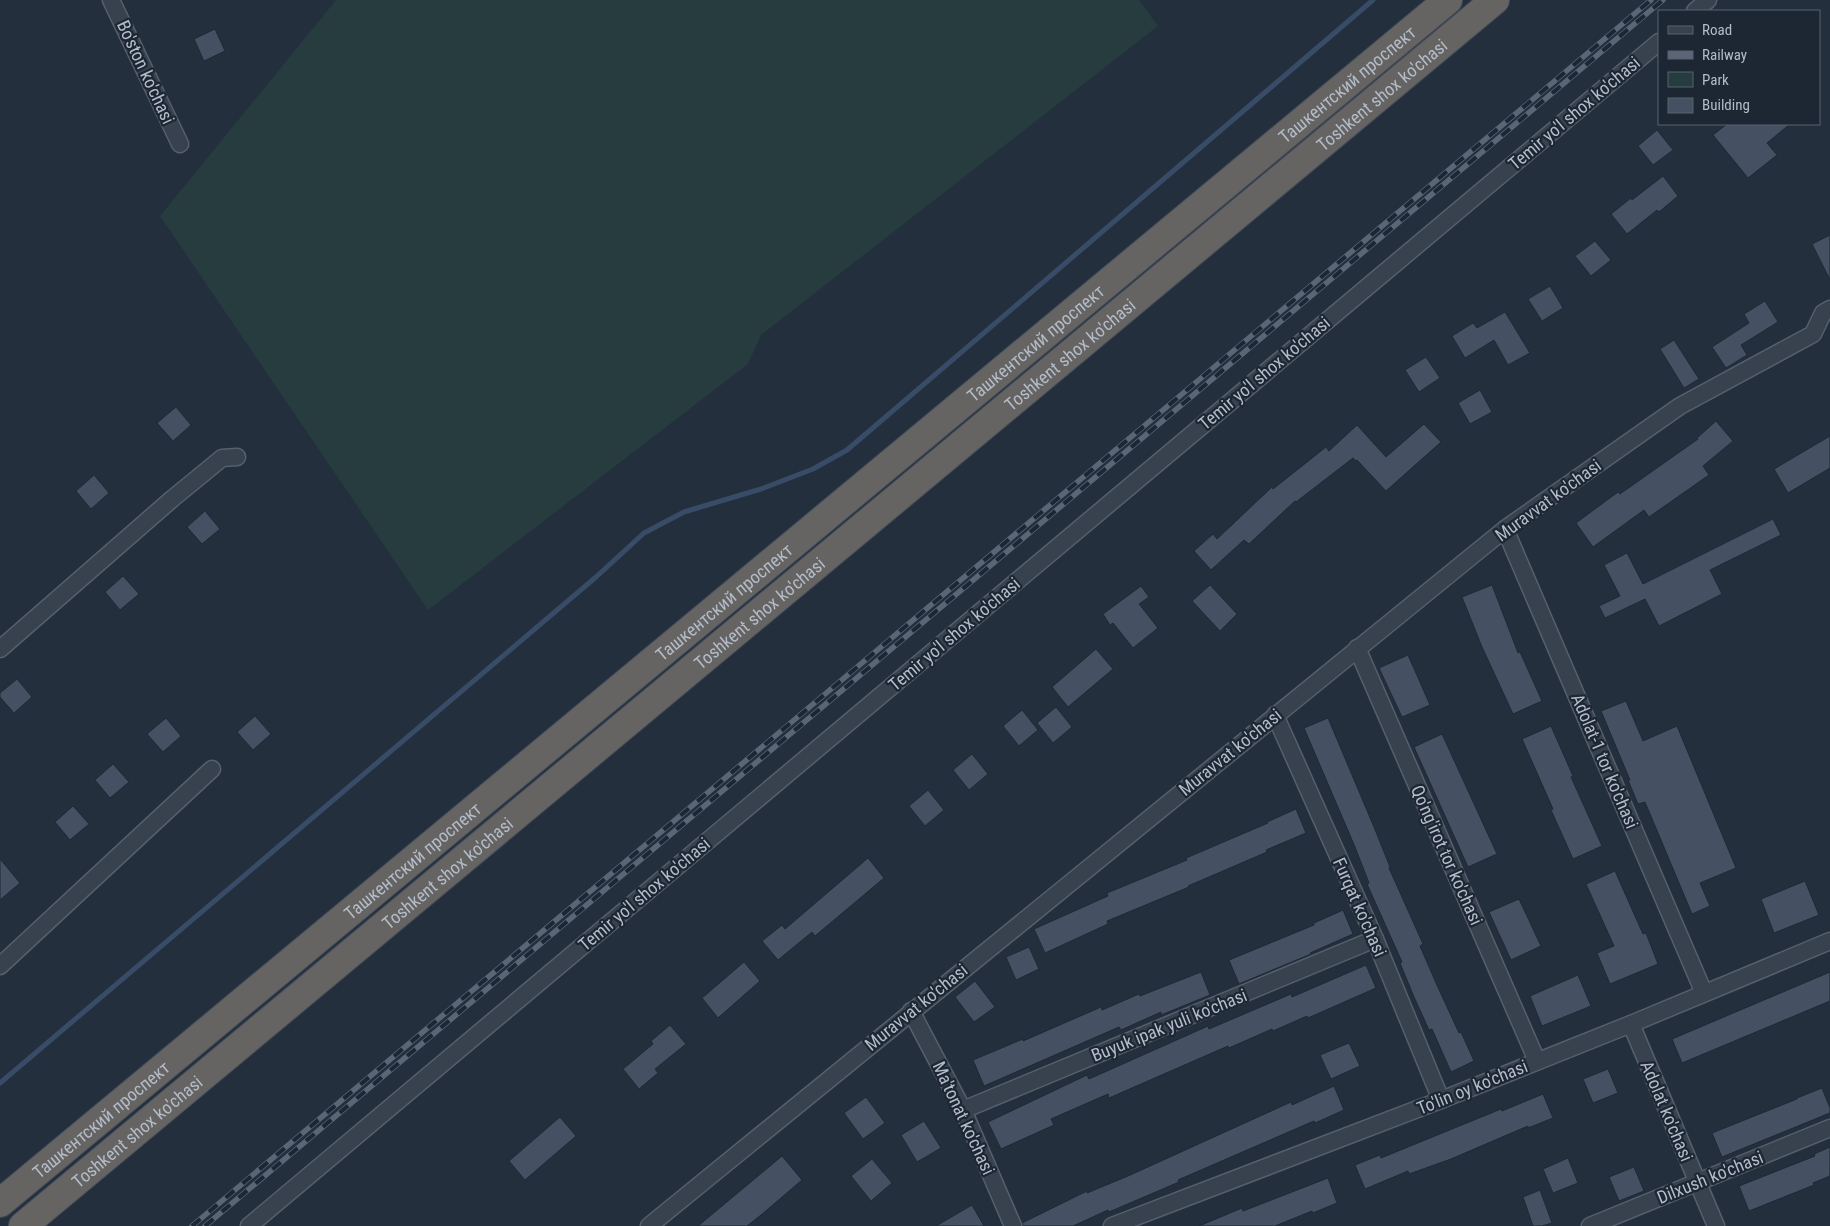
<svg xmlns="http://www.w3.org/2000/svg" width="1830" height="1226" font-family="'Roboto Condensed',sans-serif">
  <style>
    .green { fill: #263c3f }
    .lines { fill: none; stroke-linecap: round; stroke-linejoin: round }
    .stream { stroke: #394c67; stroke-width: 5 }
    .building { fill: #455162; stroke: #1f2835 }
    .minor-casing { stroke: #565f6c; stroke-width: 19 }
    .trunk-casing { stroke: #434c59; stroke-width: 30 }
    .minor { stroke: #38414e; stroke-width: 16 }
    .trunk { stroke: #656462; stroke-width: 28 }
    .rail-casing { stroke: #5a6575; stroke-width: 5.5 }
    .rail { stroke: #1d2633; stroke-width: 4; stroke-dasharray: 11; stroke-linecap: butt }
    .labels { text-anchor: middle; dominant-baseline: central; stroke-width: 4.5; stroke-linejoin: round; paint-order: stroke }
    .street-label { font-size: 18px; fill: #b4bcc9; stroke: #1d2633 }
  </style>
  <rect width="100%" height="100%" fill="#242f3e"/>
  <path class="green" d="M336,0H1139L1158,26L761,335L748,364L428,610L160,216Z"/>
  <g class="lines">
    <path class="stream" d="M0,1083L596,577L644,533L684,512L761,489L813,469L847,450L1373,0"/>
  </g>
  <g class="building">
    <path d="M215,29L225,51L204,61L194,39Z"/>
    <path d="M1727,124H1790L1767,143L1777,155L1748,178L1713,135Z"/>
    <path d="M1657,130L1673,150L1653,165L1638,146Z"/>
    <path d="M1663,176L1678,196L1659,212L1657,210L1627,234L1611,214L1631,198L1632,200Z"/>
    <path d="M1830,235V280L1812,244Z"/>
    <path d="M1595,241L1611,260L1591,276L1575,256Z"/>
    <path d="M1550,286L1563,308L1542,321L1528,299Z"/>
    <path d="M1765,301L1778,322L1741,345L1747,355L1726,368L1712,347L1749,323L1744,314Z"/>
    <path d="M1505,312L1530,353L1508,365L1494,340L1465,358L1452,336L1473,323L1477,328Z"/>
    <path d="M1674,340L1699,379L1684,388L1660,349Z"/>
    <path d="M1426,357L1440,378L1419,392L1405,370Z"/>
    <path d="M1480,390L1492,412L1470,424L1458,403Z"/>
    <path d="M176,407L191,425L173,441L157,423Z"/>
    <path d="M1716,421L1733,441L1703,466L1709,475L1649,517L1644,510L1593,547L1576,523L1618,492L1620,494L1698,439L1697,438Z"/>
    <path d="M1424,424L1441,442L1386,491L1357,460L1356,461L1353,458L1296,502L1295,501L1249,544L1244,540L1211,570L1194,551L1213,534L1217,539L1272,487L1273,489L1326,447L1329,451L1357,425L1386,457Z"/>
    <path d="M1830,436V468L1788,493L1774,469Z"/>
    <path d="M94,475L109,493L91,509L76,491Z"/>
    <path d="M205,511L220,529L202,544L187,527Z"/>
    <path d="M1773,519L1781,535L1710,570L1722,594L1659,626L1645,599L1605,618L1599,606L1620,596L1604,565L1627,553L1643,584Z"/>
    <path d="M123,576L139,594L120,610L105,592Z"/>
    <path d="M1210,585L1237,614L1220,631L1192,601Z"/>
    <path d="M1492,585L1518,653L1520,652L1542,701L1513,714L1482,647L1462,597Z"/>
    <path d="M1141,586L1149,597L1139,604L1158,628L1133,648L1113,623L1110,625L1103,614Z"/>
    <path d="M1096,649L1113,669L1068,707L1052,687Z"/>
    <path d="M1408,655L1430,705L1402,717L1379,668Z"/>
    <path d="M17,679L32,697L14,713L0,697V693Z"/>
    <path d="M1626,701L1643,741L1677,726L1736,868L1700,883L1710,906L1692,914L1645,802L1638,804L1628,780H1630L1601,711Z"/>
    <path d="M1056,707L1072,727L1053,743L1037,723Z"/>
    <path d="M1022,710L1038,730L1019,746L1003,726Z"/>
    <path d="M255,716L271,734L253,750L237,732Z"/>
    <path d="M166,718L181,736L163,752L147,734Z"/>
    <path d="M1328,718L1374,827L1390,867L1389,868L1423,944L1420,946L1436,983L1459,1033L1461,1032L1474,1061L1451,1072L1432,1029L1429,1030L1414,997L1400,963L1402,962L1367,884L1369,883L1355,847L1304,728Z"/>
    <path d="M1551,726L1573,776L1571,777L1602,846L1573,859L1551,810L1553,809L1522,739Z"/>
    <path d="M1442,734L1497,854L1468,867L1414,747Z"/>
    <path d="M972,754L988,774L969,790L953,770Z"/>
    <path d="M113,764L129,782L110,798L95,780Z"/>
    <path d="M928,790L944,810L925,826L909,806Z"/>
    <path d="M73,806L89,824L70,840L55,822Z"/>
    <path d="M1296,809L1306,833L1266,850L1267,852L1188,886L1189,887L1107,921L1108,924L1045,953L1034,929L1108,896L1107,893L1187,860L1186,858L1268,823L1267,822Z"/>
    <path d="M868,858L884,878L815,936L812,932L778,960L762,941L782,925L785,929Z"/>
    <path d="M0,859L20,883L0,900Z"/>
    <path d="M1615,871L1643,934L1646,933L1658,964L1610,984L1597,953L1614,946L1586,884Z"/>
    <path d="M1805,881L1819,915L1774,933L1761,899Z"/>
    <path d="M1519,899L1541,946L1511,960L1489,912Z"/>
    <path d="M1343,910L1353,934L1310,953L1311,954L1239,984L1229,960L1314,925V923Z"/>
    <path d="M1029,947L1039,969L1016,980L1006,957Z"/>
    <path d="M744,962L760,981L718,1018L702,998Z"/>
    <path d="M1366,965L1376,988L1308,1018L1307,1016L1273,1031L1272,1029L1229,1048L1228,1046L1109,1098L1108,1094L1051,1119L1054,1125L1001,1149L988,1122L1087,1075L1089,1079L1208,1026L1209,1029L1291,994L1292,997Z"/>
    <path d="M1201,972L1210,995L1161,1015V1012L1121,1030L1119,1027L984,1086L973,1060L1023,1039V1041L1101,1007L1102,1010L1139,994L1140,996Z"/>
    <path d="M1830,972V1001L1682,1063L1672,1039Z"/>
    <path d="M1578,975L1591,1006L1542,1026L1530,996Z"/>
    <path d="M975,981L995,1007L974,1022L955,997Z"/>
    <path d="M670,1025L686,1044L655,1069L658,1073L639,1089L623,1069L653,1044L651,1041Z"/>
    <path d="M1349,1043L1360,1066L1331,1079L1320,1055Z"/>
    <path d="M1608,1069L1618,1093L1593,1103L1583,1079Z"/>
    <path d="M1334,1086L1344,1110L1315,1123L1314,1121L1178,1180L1179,1182L1109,1212L1108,1210L1073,1226H1023L1022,1223L1087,1191V1193L1128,1176L1291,1102L1292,1105Z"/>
    <path d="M1822,1088L1830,1108V1113L1722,1157L1712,1133L1797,1099V1098Z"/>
    <path d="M1543,1094L1553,1118L1528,1128V1126L1451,1159L1409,1174L1408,1171L1365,1189L1355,1165L1380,1155L1381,1158L1501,1109L1502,1111Z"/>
    <path d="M866,1097L885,1123L863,1139L844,1113Z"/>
    <path d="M560,1117L576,1136L525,1180L509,1161Z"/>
    <path d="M924,1121L941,1148L917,1162L901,1135Z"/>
    <path d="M1830,1147V1176L1813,1183L1814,1185L1749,1211L1739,1186L1815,1156L1814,1154Z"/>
    <path d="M782,1156L802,1180L761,1215L747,1226H698Z"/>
    <path d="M1568,1158L1578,1183L1553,1193L1543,1169Z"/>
    <path d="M872,1159L892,1183L871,1201L851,1176Z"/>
    <path d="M1634,1167L1644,1191L1619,1201L1609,1177Z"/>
    <path d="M1328,1178L1337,1203L1313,1213L1312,1211L1275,1226H1199L1242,1208L1243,1211Z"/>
    <path d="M1540,1190L1552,1223L1542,1226H1533L1523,1197Z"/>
    <path d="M972,1205L984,1226H936Z"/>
  </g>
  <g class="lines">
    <g class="minor-casing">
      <g id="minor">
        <path d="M111,0L180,144"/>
        <path d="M1695,11L1708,0"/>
        <path d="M1505,529L1704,993"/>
        <path d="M1357,648L1537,1061"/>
        <path d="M0,649L172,499L222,458L237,457"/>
        <path d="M1275,715L1375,939L1441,1100"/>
        <path d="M0,966L212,769"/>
        <path d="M911,1011L963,1110L1013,1226"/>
        <path d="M1631,1024L1716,1226"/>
        <path d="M963,1110L1375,939"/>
        <path d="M249,1226L1659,42"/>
        <path d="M649,1226L1505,529L1680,406L1813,334L1823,313L1830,309"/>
        <path d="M1112,1226L1441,1100L1631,1024L1830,941"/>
        <path d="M1590,1226L1830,1128"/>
      </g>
    </g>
    <g class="trunk-casing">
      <g id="trunk">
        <path id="s1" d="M0,1203L1448,0"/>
        <path id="s2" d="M23,1226L1495,0"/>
      </g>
    </g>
    <use href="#minor" class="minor"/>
    <use href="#trunk" class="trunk"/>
    <g class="rail-casing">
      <g id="rail">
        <path d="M192,1226L1651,0"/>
        <path d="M205,1226L1663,0"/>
      </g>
    </g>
    <use href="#rail" class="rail"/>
  </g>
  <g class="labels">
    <g class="street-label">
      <text transform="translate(146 72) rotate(65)">Bo'ston ko'chasi</text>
      <text stroke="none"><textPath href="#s1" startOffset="1751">Ташкентский проспект</textPath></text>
      <text stroke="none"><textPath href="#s2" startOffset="1768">Toshkent shox ko'chasi</textPath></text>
      <text transform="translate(1574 113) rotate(-40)">Temir yo'l shox ko'chasi</text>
      <text stroke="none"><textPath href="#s1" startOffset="1346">Ташкентский проспект</textPath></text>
      <text stroke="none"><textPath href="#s2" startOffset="1362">Toshkent shox ko'chasi</textPath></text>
      <text transform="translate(1264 373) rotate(-40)">Temir yo'l shox ko'chasi</text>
      <text transform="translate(1548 500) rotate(-36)">Muravvat ko'chasi</text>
      <text stroke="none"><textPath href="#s1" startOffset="941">Ташкентский проспект</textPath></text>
      <text stroke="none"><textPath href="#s2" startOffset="958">Toshkent shox ko'chasi</textPath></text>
      <text transform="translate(954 634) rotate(-40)">Temir yo'l shox ko'chasi</text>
      <text transform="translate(1230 752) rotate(-39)">Muravvat ko'chasi</text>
      <text transform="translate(1605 761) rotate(67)">Adolat-1 tor ko'chasi</text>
      <text transform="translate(1447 855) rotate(66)">Qo'ng'irot tor ko'chasi</text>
      <text stroke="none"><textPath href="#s1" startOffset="536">Ташкентский проспект</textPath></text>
      <text stroke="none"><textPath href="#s2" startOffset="552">Toshkent shox ko'chasi</textPath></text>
      <text transform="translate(644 894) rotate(-40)">Temir yo'l shox ko'chasi</text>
      <text transform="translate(1360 907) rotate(66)">Furqat ko'chasi</text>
      <text transform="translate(916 1007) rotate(-39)">Muravvat ko'chasi</text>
      <text transform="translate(1169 1025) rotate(-22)">Buyuk ipak yuli ko'chasi</text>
      <text transform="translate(1472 1087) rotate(-22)">To'lin oy ko'chasi</text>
      <text transform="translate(1667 1111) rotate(67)">Adolat ko'chasi</text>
      <text transform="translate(964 1118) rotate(65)">Ma'tonat ko'chasi</text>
      <text stroke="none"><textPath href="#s1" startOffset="131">Ташкентский проспект</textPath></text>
      <text stroke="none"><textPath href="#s2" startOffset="148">Toshkent shox ko'chasi</textPath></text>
      <text transform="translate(1710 1177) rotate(-22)">Dilxush ko'chasi</text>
    </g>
  </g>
  <rect x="1658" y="10" width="162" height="115" fill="#1d2633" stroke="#59626f"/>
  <rect x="1668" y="26" width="25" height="8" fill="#38414e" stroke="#59626f"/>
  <text x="1702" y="35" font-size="15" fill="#b4bcc9">Road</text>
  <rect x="1668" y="51" width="25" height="8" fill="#5a6575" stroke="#59626f"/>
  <text x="1702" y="60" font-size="15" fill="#b4bcc9">Railway</text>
  <rect x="1668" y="72" width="25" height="15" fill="#263c3f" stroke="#59626f"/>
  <text x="1702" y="85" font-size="15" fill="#b4bcc9">Park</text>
  <rect x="1668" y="98" width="25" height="15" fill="#455162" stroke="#59626f"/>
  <text x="1702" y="110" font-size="15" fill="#b4bcc9">Building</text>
</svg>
